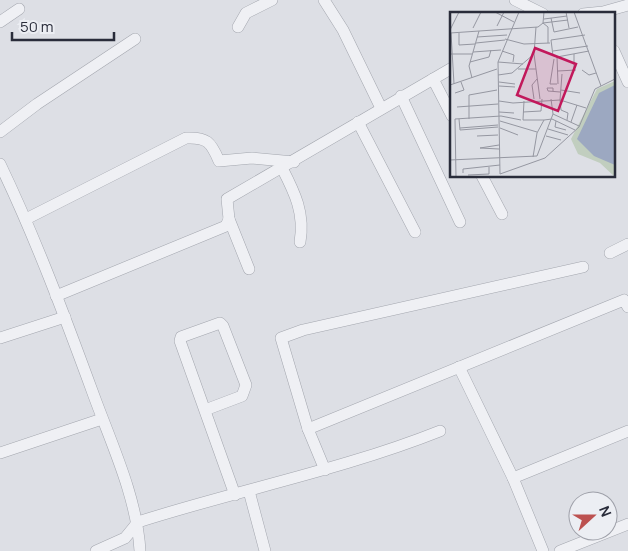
<svg xmlns="http://www.w3.org/2000/svg" width="628" height="551" font-family="Manrope,sans-serif">
  <style>
    .lines { fill: none; stroke-linecap: round; stroke-linejoin: round }
    .minor-casing { stroke: #a3a6ae; stroke-width: 12 }
    .minor { stroke: #eff0f4; stroke-width: 11 }
    .inset-road { fill: none; stroke: #9597a1; stroke-width: 1 }
    .view { fill: #c2185b; fill-opacity: 0.15; stroke: #c2185b; stroke-width: 2.5 }
    .inset-edge { fill: none; stroke: #292c3a; stroke-width: 2.5 }
  </style>
  <rect width="100%" height="100%" fill="#dddfe5"/>
  <g class="lines">
    <g class="minor-casing">
      <g id="minor">
        <path d="M324,0L343,30L381,108"/>
        <path d="M515,0L543,14"/>
        <path d="M583,14L603,12L628,5"/>
        <path d="M0,22L19,9"/>
        <path d="M238,27L246,13L272,0"/>
        <path d="M614,51L628,82"/>
        <path d="M433,79L452,116"/>
        <path d="M401,96L460,222"/>
        <path d="M358,122L415,232"/>
        <path d="M0,132L37,104L135,39"/>
        <path d="M0,164C36,239 65,317 94,396C112,445 137,498 140,551"/>
        <path d="M282,168C295,193 305,214 300,242"/>
        <path d="M482,176L502,214"/>
        <path d="M26,219L186,138C207,137 211,142 219,161L252,158L294,162"/>
        <path d="M229,219L249,269"/>
        <path d="M610,253L628,244"/>
        <path d="M56,296L226,226L229,219L227,199L452,68"/>
        <path d="M0,338L65,317"/>
        <path d="M459,367L513,478L543,551"/>
        <path d="M205,410L242,396L246,385L223,326L220,323L181,337L180,341L235,495"/>
        <path d="M308,429L624,300L628,307"/>
        <path d="M0,453L102,419"/>
        <path d="M325,470L308,429L281,338L303,330L583,267"/>
        <path d="M513,478L628,431"/>
        <path d="M249,491L265,551"/>
        <path d="M96,551L125,538L138,522C238,490 342,470 440,431"/>
        <path d="M560,551L628,524"/>
      </g>
    </g>
    <use href="#minor" class="minor"/>
  </g>
  <g transform="translate(450 12)">
    <rect width="165" height="165" fill="#dddfe5"/>
    <path d="M165,69V165L150,151L128,142L121,127L147,77Z" fill="#c1cebf"/>
    <path d="M165,73V153L144,144L127,127L149,81Z" fill="#9ca8c1"/>
    <path class="inset-road" d="M45,0L64,10M69,0L48,50L50,162L95,146L129,115L145,77L165,67M116,0L119,16M124,0L151,74M101,6L104,20L128,15M94,7L117,4M93,11L118,8M93,11L98,15V31M47,14L54,0M23,16L31,0M0,18L9,0M0,21L88,15L93,11L94,0M1,21L4,72M9,21V33L25,32M27,25L57,23M55,27L74,32L100,31M26,31L55,28M52,39L64,43L63,50M103,39L138,34M23,40L51,38M1,42H22M84,42L90,87M124,42V58M103,44L101,28L135,23M104,47L100,72H107M20,50L39,45L41,38M48,50L73,52M68,57H86M132,58L139,63L146,61M108,59L126,58M112,62L110,88L111,98L118,101L117,108M48,63L62,61L84,42L86,15M22,66L19,54L29,19M49,70L65,72M108,72L107,45L139,39M0,73L47,57M49,74L65,75M111,78L130,81M103,79V76H97L98,79L110,80M5,81L14,78L11,70M84,87L82,73L87,67M49,89L63,91L110,88L136,96M74,89L73,108H94M7,95L48,92M49,100L64,101M73,100L91,99L92,87M103,102L129,114M9,107L10,118L48,115M19,107V83L47,78M50,109L87,120M106,109L105,115L116,118M121,110L127,93M10,116L48,113M50,116L68,123M98,117L118,123M27,124L48,123M96,124L111,128M49,133L30,136L49,137M83,145L87,121L94,108L102,107L125,118M0,148L87,144L103,102L101,87M13,161V157L50,153M18,163L39,162V155M6,165L5,107L51,104L71,108"/>
    <path class="view" d="M85,36L126,52L108,99L67,83Z"/>
    <rect width="165" height="165" class="inset-edge"/>
  </g>
  <g transform="translate(593 516) rotate(69)"><circle r="24" fill="#eceef3" stroke="#9ea0a9"/>
  <path d="M0-4L9 19L0 12L-9 19Z" fill="#bc5150"/>
  <text y="-8" font-size="14" font-weight="bold" text-anchor="middle" fill="#292c3a">N</text>
  </g>
  <path d="M12 32v8h102v-8" fill="none" stroke="#292c3a" stroke-width="2.5"/>
  <text x="20" y="32" font-size="15" fill="#292c3a" stroke="#eceef3" stroke-width="4" paint-order="stroke">50 m</text>
</svg>
